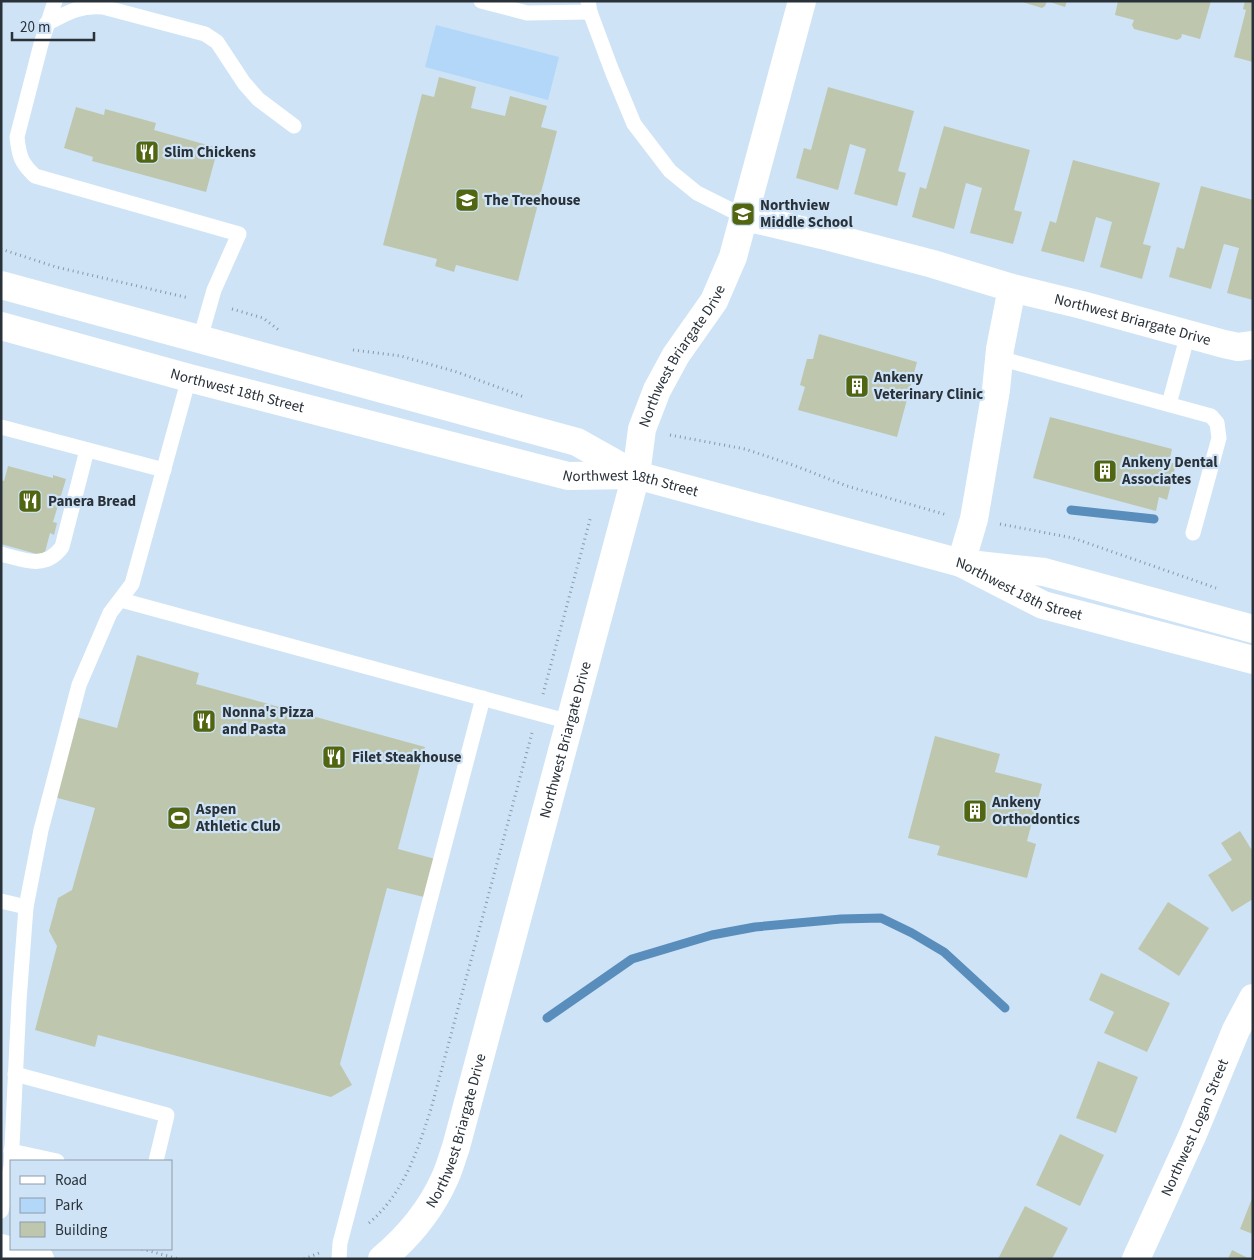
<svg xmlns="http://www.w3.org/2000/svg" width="1254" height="1260" font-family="'Source Sans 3',sans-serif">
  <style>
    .green { fill: #b2d7f9 }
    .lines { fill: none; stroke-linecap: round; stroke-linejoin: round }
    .stream { stroke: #598dbc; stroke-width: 9 }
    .building { fill: #bec7ae }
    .path { stroke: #8998a7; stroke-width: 3; stroke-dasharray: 1 4; stroke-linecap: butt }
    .service { stroke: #fff; stroke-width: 15 }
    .minor { stroke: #fff; stroke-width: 28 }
    .secondary { stroke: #fff; stroke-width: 28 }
    .labels { text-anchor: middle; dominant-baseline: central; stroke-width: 4.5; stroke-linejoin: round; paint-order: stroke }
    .poi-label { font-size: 15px; font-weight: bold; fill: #293139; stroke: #cee3f6; text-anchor: start }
    .street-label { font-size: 15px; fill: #293139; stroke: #cee3f6 }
  </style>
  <rect width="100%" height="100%" fill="#cee3f6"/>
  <path class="green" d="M436,25L559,57L548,100L425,67Z"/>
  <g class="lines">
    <g class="stream">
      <path d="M1071,510L1154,519"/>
      <path d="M547,1018L632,959L712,935L755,927L841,919L881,918L912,933L944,952L1005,1008"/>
    </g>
  </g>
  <g class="building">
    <path d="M1019,1H1047L1045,6L1042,8Z"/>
    <path d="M1047,1H1067L1065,7Z"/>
    <path d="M1118,1H1211L1200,39L1182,34L1181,38L1177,40L1134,29L1132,25L1134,20L1115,15Z"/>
    <path d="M1245,1H1253V62L1234,57L1246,10L1243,9Z"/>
    <path d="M439,77L476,87L471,108L505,116L510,96L547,106L541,127L557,131L518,281L456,265L454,272L435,266L437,259L383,245L422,94L434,97Z"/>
    <path d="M828,87L914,111L898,171L906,173L897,206L854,194L866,149L850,144L838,190L796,178L804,148L811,150Z"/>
    <path d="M76,107L104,115L105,109L156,123L154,130L218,148L206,192L92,161L93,157L64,148Z"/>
    <path d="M944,126L1030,150L1014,210L1022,212L1013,244L970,233L982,188L966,183L954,229L912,217L920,187L926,189Z"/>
    <path d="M1073,160L1160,183L1143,244L1151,246L1142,279L1100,267L1112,222L1096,217L1084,262L1041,251L1050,221L1056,223Z"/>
    <path d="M1201,186L1253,200V300L1227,293L1239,248L1224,244L1211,289L1169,277L1177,247L1184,249Z"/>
    <path d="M819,334L917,362L897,437L798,410L805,387L800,385L807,359H813Z"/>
    <path d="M1050,417L1172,449L1169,462L1176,464L1167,500L1159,497L1156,511L1033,478Z"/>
    <path d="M8,466L53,478V475L66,479L53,522L57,523L54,535L50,533L44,556L1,544V480L4,481Z"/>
    <path d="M137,655L199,673L196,684L425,747L398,849L439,860L428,898L387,888L340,1064L352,1085L331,1097L98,1035L95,1047L35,1030L57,946L49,931L58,898L72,890L95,808L54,797L76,717L117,728Z"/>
    <path d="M935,736L1000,754L995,772L1042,784L1027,841L1036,844L1027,878L937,855L940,846L908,838Z"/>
    <path d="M1240,831L1253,852V899L1232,912L1208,875L1232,860L1221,843Z"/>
    <path d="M1168,902L1209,928L1179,976L1138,949Z"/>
    <path d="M1101,973L1170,1003L1147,1052L1104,1033L1114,1012L1089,1000Z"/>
    <path d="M1098,1061L1138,1077L1116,1133L1076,1118Z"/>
    <path d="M1060,1134L1104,1155L1080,1206L1036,1185Z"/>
    <path d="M1253,1196V1234L1240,1229Z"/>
    <path d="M1025,1206L1068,1228L1052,1259H998Z"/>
    <path d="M1232,1250L1250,1259H1228Z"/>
  </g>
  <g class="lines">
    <g class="path">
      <path d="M1,249L56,267L189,298"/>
      <path d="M232,309L263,318L280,331"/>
      <path d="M353,350L401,356L457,372L524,397"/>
      <path d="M670,435L745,449L793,465L847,486L947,515"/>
      <path d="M1000,524L1073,538L1216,588"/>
      <path d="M543,694L591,516"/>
      <path d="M369,1223C404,1193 417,1152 431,1109L532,733"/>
      <path d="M142,1249L179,1259"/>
      <path d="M304,1259L319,1253"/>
    </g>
    <g class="service">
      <path d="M55,1L41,44L17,137C19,156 21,163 35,176L239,234L214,290L200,339"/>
      <path d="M481,1L527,13L590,12"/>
      <path d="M588,1L590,12L612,71L634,124L670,171L697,193L745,217"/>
      <path d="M46,24C67,13 79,5 103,7L205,34L217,42L244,83L258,99L294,126"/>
      <path d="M999,358L1211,416L1217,423L1219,438L1193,533"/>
      <path d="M1169,404L1188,334"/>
      <path d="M1,427L164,470"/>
      <path d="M1,554C24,560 45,570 62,547L87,450"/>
      <path d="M121,600L570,722"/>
      <path d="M1,901L26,907"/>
      <path d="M15,1074L167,1115L156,1161"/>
      <path d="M11,1151L57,1161"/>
      <path d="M1,1211L11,1167L19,1001L26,907L41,830L79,685L110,613L132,584L189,378"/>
      <path d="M339,1259L340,1243L483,698"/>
    </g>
    <g class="minor">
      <path id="s1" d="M745,217L822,235L933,264L1012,288L1082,305L1224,344L1238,347L1253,345"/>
      <path d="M961,563L974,519L978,496L996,390L1000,349L1012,288"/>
      <path d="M1,1248L40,1259"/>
      <path id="s2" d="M382,1259C408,1237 430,1211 444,1180C449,1170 452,1158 456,1147L636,475L642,429L657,390L676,355L714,301L733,257L802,1"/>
      <path id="s3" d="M1136,1259L1193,1134L1236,1030L1253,998"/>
    </g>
    <g class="secondary">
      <path d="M1,285L577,442L634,474"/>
      <path id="s4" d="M1,326L189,378L568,476L636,475L961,563L1043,605L1253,660"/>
      <path d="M978,565L1044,572L1253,629"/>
    </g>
  </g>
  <defs>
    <g id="restaurant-square" transform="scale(1.25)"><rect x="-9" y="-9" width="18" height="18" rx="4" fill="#526510" stroke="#cee3f6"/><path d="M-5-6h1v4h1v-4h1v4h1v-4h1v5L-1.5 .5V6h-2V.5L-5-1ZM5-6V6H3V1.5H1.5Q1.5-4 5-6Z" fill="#fff"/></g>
    <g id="school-square" transform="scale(1.25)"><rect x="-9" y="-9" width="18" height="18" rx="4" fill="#526510" stroke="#cee3f6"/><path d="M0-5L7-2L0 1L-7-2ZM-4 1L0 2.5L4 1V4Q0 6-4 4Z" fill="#fff"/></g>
    <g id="building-square" transform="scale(1.25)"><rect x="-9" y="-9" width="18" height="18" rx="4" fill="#526510" stroke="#cee3f6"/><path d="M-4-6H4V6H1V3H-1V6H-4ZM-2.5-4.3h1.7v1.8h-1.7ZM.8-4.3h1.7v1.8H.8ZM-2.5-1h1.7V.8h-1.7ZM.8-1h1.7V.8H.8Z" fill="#fff"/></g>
    <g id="stadium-square" transform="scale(1.25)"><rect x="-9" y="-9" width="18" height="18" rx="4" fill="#526510" stroke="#cee3f6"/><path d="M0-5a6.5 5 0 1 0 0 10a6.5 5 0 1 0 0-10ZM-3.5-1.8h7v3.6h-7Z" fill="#fff"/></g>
  </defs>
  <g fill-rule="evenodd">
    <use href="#restaurant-square" x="147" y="152"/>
    <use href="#school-square" x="467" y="200"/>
    <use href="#school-square" x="743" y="214"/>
    <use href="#building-square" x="857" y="386"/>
    <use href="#building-square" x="1105" y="471"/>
    <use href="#restaurant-square" x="30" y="501"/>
    <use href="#restaurant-square" x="204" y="721"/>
    <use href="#restaurant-square" x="334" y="757"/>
    <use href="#building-square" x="975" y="811"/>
    <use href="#stadium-square" x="179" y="818"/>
  </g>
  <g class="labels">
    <g class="poi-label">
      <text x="164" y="152">Slim Chickens</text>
      <text x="484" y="200">The Treehouse</text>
      <text x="760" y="205">Northview<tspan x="760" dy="17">Middle School</tspan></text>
      <text x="874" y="377">Ankeny<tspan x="874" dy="17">Veterinary Clinic</tspan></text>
      <text x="1122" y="462">Ankeny Dental<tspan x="1122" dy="17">Associates</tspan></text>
      <text x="48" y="501">Panera Bread</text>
      <text x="222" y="712">Nonna's Pizza<tspan x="222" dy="17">and Pasta</tspan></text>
      <text x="352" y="757">Filet Steakhouse</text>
      <text x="992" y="802">Ankeny<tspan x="992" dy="17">Orthodontics</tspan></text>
      <text x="196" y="809">Aspen<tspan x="196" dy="17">Athletic Club</tspan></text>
    </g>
    <g class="street-label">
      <text stroke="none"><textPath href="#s1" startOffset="401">Northwest Briargate Drive</textPath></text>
      <text stroke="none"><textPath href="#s2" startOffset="962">Northwest Briargate Drive</textPath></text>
      <text stroke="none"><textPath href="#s4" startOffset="245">Northwest 18th Street</textPath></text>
      <text stroke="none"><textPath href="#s4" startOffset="650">Northwest 18th Street</textPath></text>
      <text stroke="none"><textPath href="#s4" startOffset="1055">Northwest 18th Street</textPath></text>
      <text stroke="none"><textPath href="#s2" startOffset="558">Northwest Briargate Drive</textPath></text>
      <text stroke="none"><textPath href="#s3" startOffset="144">Northwest Logan Street</textPath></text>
      <text stroke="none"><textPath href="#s2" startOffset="152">Northwest Briargate Drive</textPath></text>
    </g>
  </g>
  <rect width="1254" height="1260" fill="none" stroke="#293139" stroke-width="5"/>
  <rect x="10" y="1160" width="162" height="90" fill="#cee3f6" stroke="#8c9caa"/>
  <rect x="20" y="1176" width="25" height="8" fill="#ffffff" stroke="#8c9caa"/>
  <text x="55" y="1185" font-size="15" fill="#293139">Road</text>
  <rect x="20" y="1198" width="25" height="15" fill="#b2d7f9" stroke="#8c9caa"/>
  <text x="55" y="1210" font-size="15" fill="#293139">Park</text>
  <rect x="20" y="1222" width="25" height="15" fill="#bec7ae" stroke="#8c9caa"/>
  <text x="55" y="1235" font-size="15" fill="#293139">Building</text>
  <path d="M12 32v8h82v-8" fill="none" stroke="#293139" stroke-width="2.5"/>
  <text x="20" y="32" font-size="15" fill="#293139" stroke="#cee3f6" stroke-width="4" paint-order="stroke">20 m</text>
</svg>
